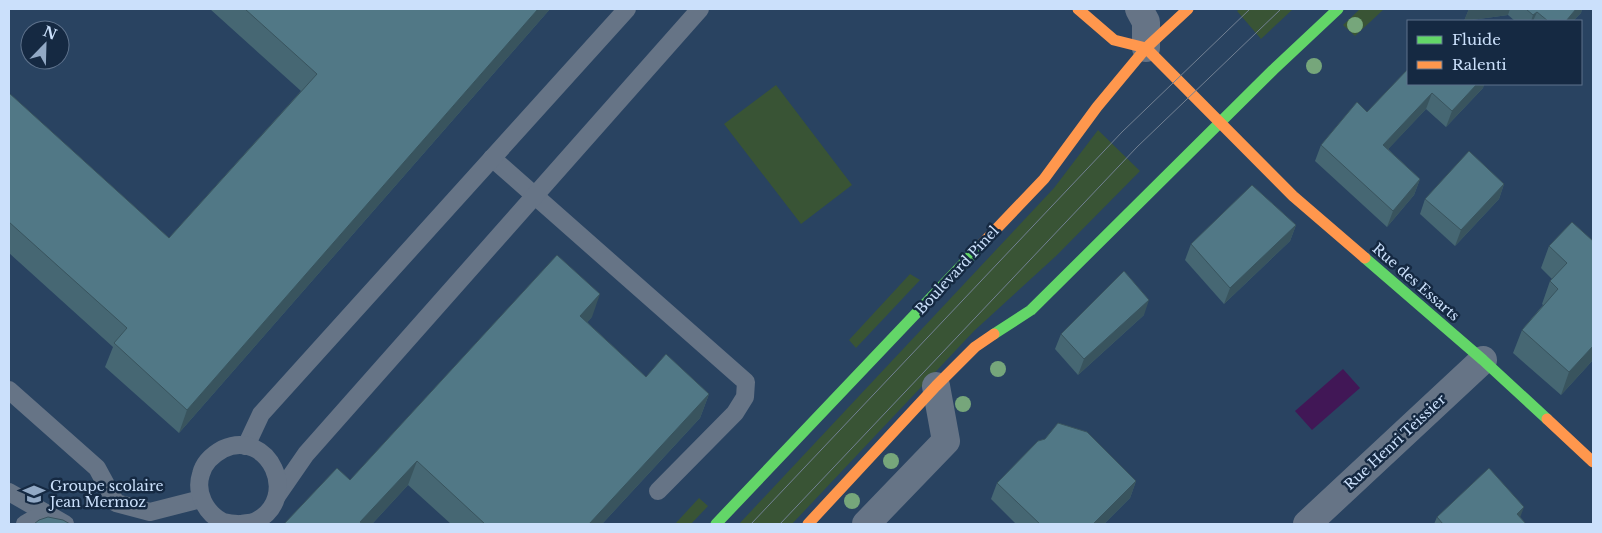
<svg xmlns="http://www.w3.org/2000/svg" width="1602" height="533" font-family="'Libre Baskerville',serif">
  <style>
    .green { fill: #395435 }
    .water { fill: #411756 }
    .lines { fill: none; stroke-linecap: round; stroke-linejoin: round }
    .lane { stroke: #667486; stroke-width: 18 }
    .street { stroke: #667486; stroke-width: 28 }
    .fast { stroke: #63d668; stroke-width: 11 }
    .slow { stroke: #ff974d; stroke-width: 11 }
    .tram { stroke: #728193; stroke-width: 1 }
    .tree { fill: #76a67b }
    .wall { fill: #466773 }
    .shaded-wall { fill: #39545e }
    .building { fill: #517886; stroke: #39545e }
    .labels { text-anchor: middle; dominant-baseline: central; stroke-width: 5; stroke-linejoin: round; paint-order: stroke }
    .street-label { font-size: 14px; fill: #cbe0fb; stroke: #152942 }
    .poi-label { font-size: 14px; fill: #cbe0fb; stroke: #152942; text-anchor: start }
  </style>
  <rect width="100%" height="100%" fill="#294361"/>
  <g class="green">
    <path d="M1240,9H1293L1261,39L1237,11Z"/>
    <path d="M1360,9H1384L1355,36L1343,25Z"/>
    <path d="M776,85L852,185L801,224L724,124Z"/>
    <path d="M1098,130L1140,171L1056,256L974,331L792,524H739L1054,188Z"/>
    <path d="M910,274L920,280L856,348L849,340Z"/>
    <path d="M699,498L708,506L691,524H675Z"/>
  </g>
  <path class="water" d="M1343,369L1360,388L1312,430L1295,411Z"/>
  <g class="lines">
    <g class="lane">
      <path d="M492,158L746,382L745,397L735,413L658,491"/>
      <path d="M9,390L97,468L116,503L150,512L201,499"/>
      <path d="M246,446L261,414L627,9"/>
      <path d="M9,492L65,524"/>
      <path d="M277,496L306,454L700,9"/>
      <path d="M25,524L44,513"/>
      <path d="M238,524C233,524 227,523 223,522C205,513 195,492 201,474C204,462 212,455 223,449C269,428 301,498 256,521C252,523 246,523 241,524"/>
    </g>
    <g class="street">
      <path d="M1139,9L1146,22V48"/>
      <path d="M866,524L946,441L936,386"/>
      <path d="M1307,524L1483,360"/>
    </g>
    <g class="fast">
      <path d="M1365,258L1483,360L1547,419"/>
      <path d="M994,334L1031,310L1273,70L1338,9"/>
      <path d="M716,524L982,244"/>
    </g>
    <g class="slow">
      <path d="M1078,9L1114,40L1146,48L1293,196L1365,258"/>
      <path d="M982,244L1044,179L1097,107L1146,48L1188,9"/>
      <path d="M1547,419L1593,462"/>
      <path d="M808,524L936,386L975,347L994,334"/>
    </g>
    <g class="tram">
      <path d="M751,524L1122,132L1250,9"/>
      <path d="M780,524L1137,147L1281,9"/>
    </g>
  </g>
  <g class="tree">
    <circle cx="1355" cy="25" r="8"/>
    <circle cx="1314" cy="66" r="8"/>
    <circle cx="998" cy="369" r="8"/>
    <circle cx="963" cy="404" r="8"/>
    <circle cx="891" cy="461" r="8"/>
    <circle cx="852" cy="501" r="8"/>
  </g>
  <g class="wall">
    <path d="M210,9H550L179,433L105,367L113,347L9,253V93L169,238L301,91Z"/>
    <path d="M1469,9H1582L1581,13L1573,21H1515L1508,15L1464,21Z"/>
    <path d="M1408,84H1484L1483,88L1446,127L1426,109L1388,149L1420,179L1414,195L1387,227L1315,161L1321,145Z"/>
    <path d="M1504,184L1499,199L1455,246L1420,214L1425,199Z"/>
    <path d="M1296,225L1290,241L1224,304L1185,260L1191,244Z"/>
    <path d="M1593,241V360L1561,395L1513,353L1522,330L1543,305L1542,304L1550,281L1552,279L1541,268L1549,246Z"/>
    <path d="M1144,315L1078,375L1055,349L1061,334Z"/>
    <path d="M592,317L587,322L646,377L709,394L700,418L602,524H451L408,485L372,524H284Z"/>
    <path d="M1136,481L1130,498L1104,524H1016L991,499L997,483Z"/>
    <path d="M1437,517H1520L1526,524H1434Z"/>
  </g>
  <g class="shaded-wall">
    <path d="M538,9H550L179,433L187,410Z"/>
    <path d="M1469,9H1510L1508,15L1464,21Z"/>
    <path d="M1576,9H1582L1581,13L1573,21H1566Z"/>
    <path d="M1537,12L1533,21H1531L1533,15Z"/>
    <path d="M1477,84H1484L1483,88L1446,127L1452,111Z"/>
    <path d="M1432,93L1426,109L1378,160L1383,145Z"/>
    <path d="M1420,179L1414,195L1387,227L1393,211Z"/>
    <path d="M1504,184L1499,199L1455,246L1461,230Z"/>
    <path d="M1296,225L1290,241L1224,304L1230,288Z"/>
    <path d="M600,294L592,317L571,340L580,316Z"/>
    <path d="M1149,300L1144,315L1078,375L1084,359Z"/>
    <path d="M1593,346V360L1561,395L1569,372Z"/>
    <path d="M709,394L700,418L602,524H589Z"/>
    <path d="M417,461L408,485L372,524H360V522Z"/>
    <path d="M1136,481L1130,498L1104,524H1093Z"/>
    <path d="M1524,507L1518,523L1517,514Z"/>
  </g>
  <g class="building">
    <path d="M245,9H538L187,410L114,343L127,328L9,222V93L169,238L317,74Z"/>
    <path d="M1526,9H1576L1566,21H1548L1537,12L1533,15Z"/>
    <path d="M1408,69V84H1477L1452,111L1432,93L1383,145L1420,179L1393,211L1321,145L1357,102L1367,112Z"/>
    <path d="M1469,151L1504,184L1461,230L1425,199Z"/>
    <path d="M1252,185L1296,225L1230,288L1191,244Z"/>
    <path d="M1572,222L1593,241V346L1569,372L1522,330L1558,289L1550,281L1567,263L1549,246Z"/>
    <path d="M557,255L600,294L580,316L646,377L666,354L709,394L589,524H484H485L417,461L360,522L363,524H284L337,468L350,480Z"/>
    <path d="M1124,271L1149,300L1084,359L1061,334Z"/>
    <path d="M1058,423L1087,432L1136,481L1093,524H1040L997,483L1038,441L1045,439Z"/>
    <path d="M1489,468L1524,507L1517,514L1526,524H1443L1437,517Z"/>
    <path d="M48,517L63,520L70,524H34L39,520Z"/>
  </g>
  <defs>
    <g id="school-bare" transform="scale(1.725)"><path d="M0-5L7-2L0 1L-7-2ZM-4 1L0 2.5L4 1V4Q0 6-4 4Z" fill="#92a9c5" stroke="#152942" stroke-width="2.5" paint-order="stroke"/></g>
  </defs>
  <g fill-rule="evenodd">
    <use href="#school-bare" x="34" y="494"/>
  </g>
  <g class="labels">
    <g class="street-label">
      <text transform="translate(957 270) rotate(-47)">Boulevard Pinel</text>
      <text transform="translate(1416 282) rotate(41)">Rue des Essarts</text>
      <text transform="translate(1395 442) rotate(-43)">Rue Henri Teissier</text>
    </g>
    <g class="poi-label">
      <text x="50" y="486">Groupe scolaire<tspan x="50" dy="16">Jean Mermoz</tspan></text>
    </g>
  </g>
  <rect width="1602" height="533" fill="none" stroke="#cbe0fb" stroke-width="20"/>
  <rect x="1407" y="20" width="175" height="65" fill="#152942" stroke="#5e728c"/>
  <rect x="1417" y="36" width="25" height="8" fill="#63d668" stroke="#5e728c"/>
  <text x="1452" y="45" font-size="15" fill="#cbe0fb">Fluide</text>
  <rect x="1417" y="61" width="25" height="8" fill="#ff974d" stroke="#5e728c"/>
  <text x="1452" y="70" font-size="15" fill="#cbe0fb">Ralenti</text>
  <g transform="translate(45 45) rotate(23)"><circle r="24" fill="#152942" stroke="#5e728c"/>
  <path d="M0-4L9 19L0 12L-9 19Z" fill="#92a9c5"/>
  <text y="-8" font-size="14" font-weight="bold" text-anchor="middle" fill="#cbe0fb">N</text>
  </g>
</svg>
